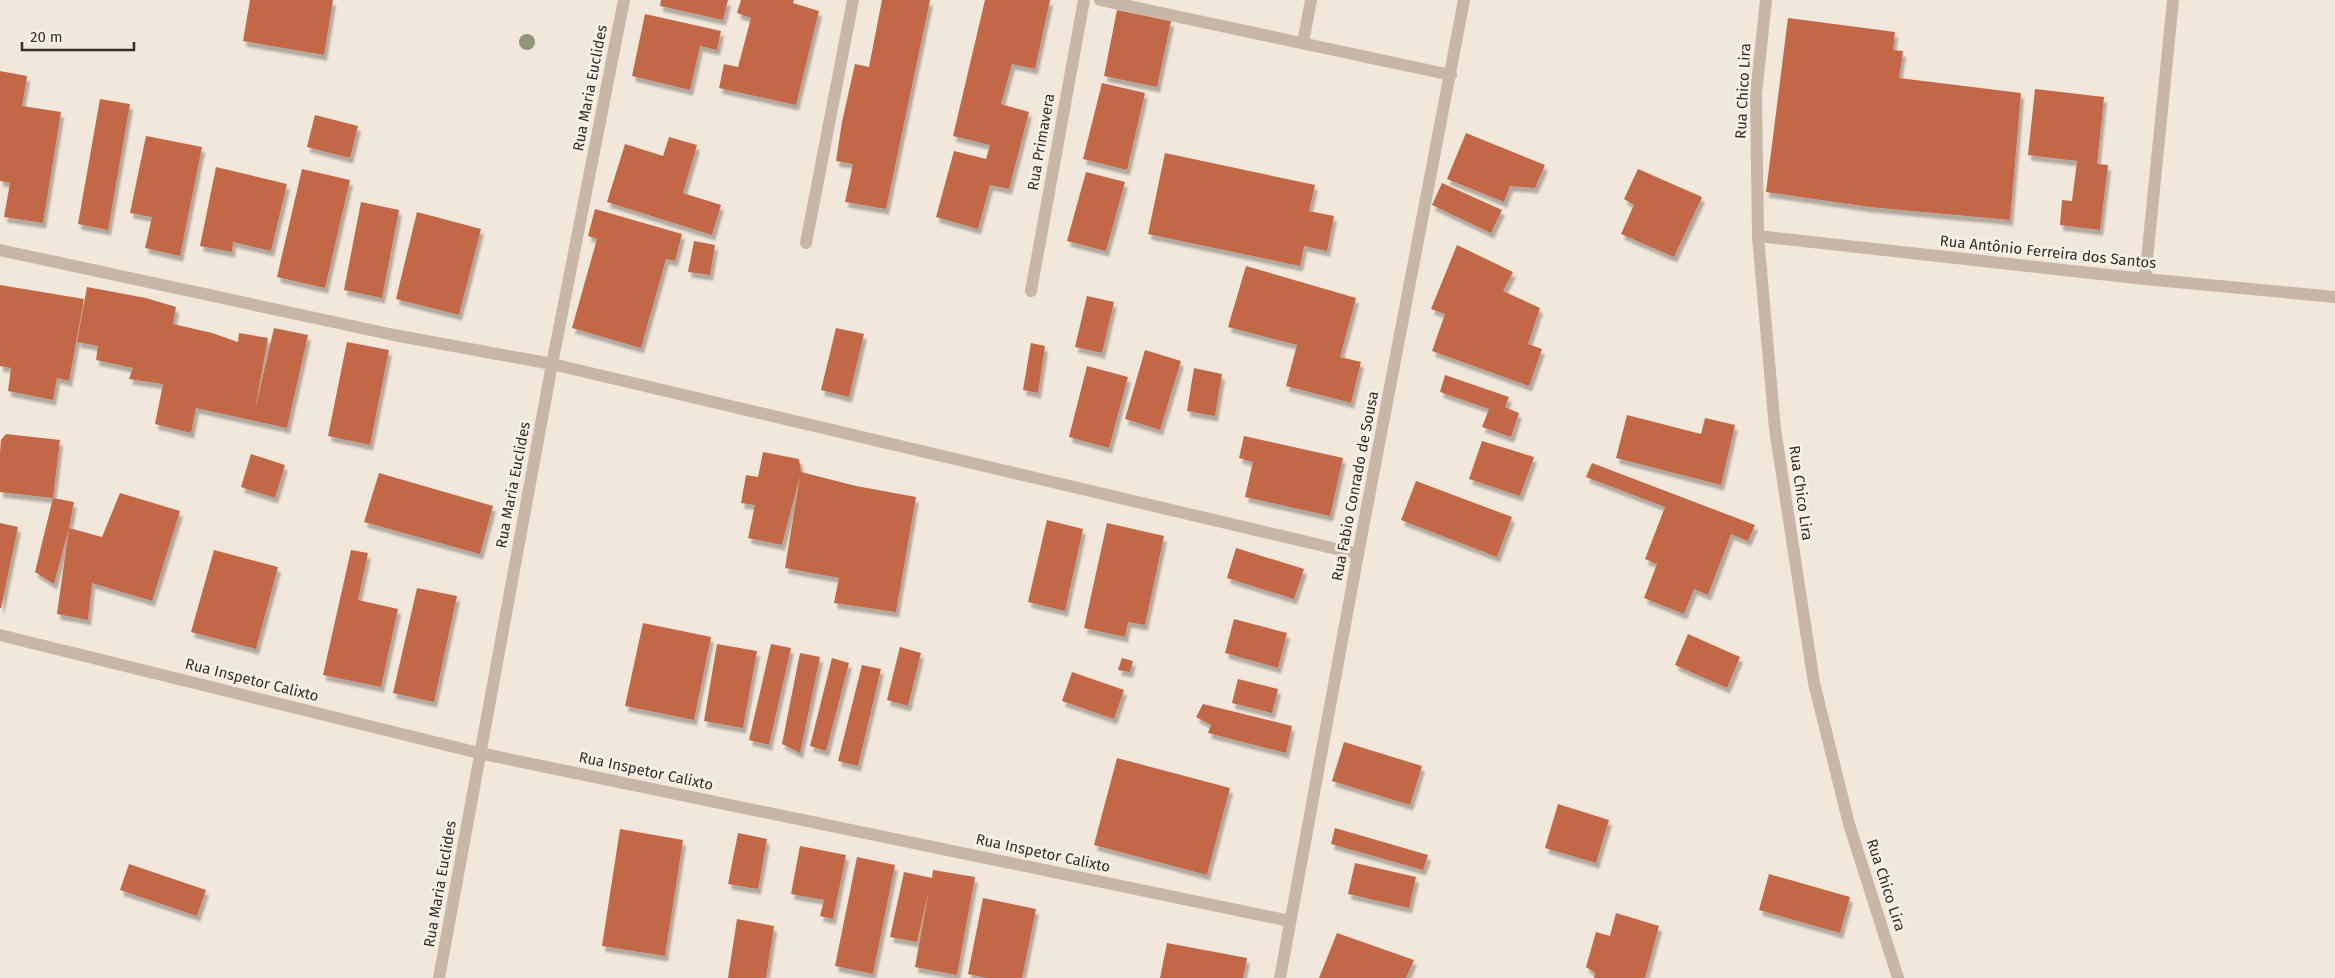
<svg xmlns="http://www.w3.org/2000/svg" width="2335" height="978" font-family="'Fira Sans',sans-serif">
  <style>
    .building { fill: #c36846; filter: url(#shadow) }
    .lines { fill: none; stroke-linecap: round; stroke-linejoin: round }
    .minor { stroke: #c8b7a6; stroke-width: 12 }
    .tertiary { stroke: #c8b7a6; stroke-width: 12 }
    .tree { fill: #91957a }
    .labels { text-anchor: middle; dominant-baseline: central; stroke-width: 5; stroke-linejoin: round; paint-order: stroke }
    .street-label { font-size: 15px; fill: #352c27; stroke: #f9f1e6 }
  </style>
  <defs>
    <filter id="shadow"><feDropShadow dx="3" dy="5.5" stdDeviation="1" flood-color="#0004"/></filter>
  </defs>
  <rect width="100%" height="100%" fill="#f1e7da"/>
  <g class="building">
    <path d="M250,0H333L324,55L243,41Z"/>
    <path d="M661,0H728L723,20L660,6Z"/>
    <path d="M741,0H794L793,3L819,11L796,105L719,88L724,64L738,67L751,18L737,13Z"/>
    <path d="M882,0H930L886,209L845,202L853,164L836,161L842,122L855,64L869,67Z"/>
    <path d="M985,0H1050L1035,69L1012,64L1001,104L1029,112L1009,189L990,185L978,229L936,217L954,151L986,159L990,145L953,136Z"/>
    <path d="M1117,10L1171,21L1157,87L1104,76Z"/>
    <path d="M645,14L721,31L717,50L700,46L690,90L632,76Z"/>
    <path d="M1788,18L1895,32L1893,50L1903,51L1899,78L2021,93L2010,220L1869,207L1766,192Z"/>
    <path d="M0,71L27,76L22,106L61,112L43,223L4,217L10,183L0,181Z"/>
    <path d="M1102,83L1145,93L1127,170L1083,159Z"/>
    <path d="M2035,89L2104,97L2097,164L2108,165L2100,230L2060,225L2062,200L2072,201L2077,161L2028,155Z"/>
    <path d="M100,99L130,104L108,230L78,224Z"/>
    <path d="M315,115L358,126L350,158L307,147Z"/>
    <path d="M1466,133L1545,165L1535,188L1510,186L1504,202L1447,179Z"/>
    <path d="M146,136L202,147L180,256L145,248L152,217L130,213Z"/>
    <path d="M669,137L697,145L683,193L721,205L712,235L607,202L625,144L663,156Z"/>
    <path d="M1165,153L1315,185L1309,211L1334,216L1327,251L1304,246L1300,266L1148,234Z"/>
    <path d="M216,167L287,184L271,251L233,242L232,252L200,246Z"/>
    <path d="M302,169L350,180L325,288L277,277Z"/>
    <path d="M1638,169L1702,197L1674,257L1621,234L1634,205L1624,199Z"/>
    <path d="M1086,172L1125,182L1106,251L1067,241Z"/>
    <path d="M1442,183L1502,210L1491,233L1432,205Z"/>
    <path d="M361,202L399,210L382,298L344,290Z"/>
    <path d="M595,209L682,234L675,261L666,259L641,348L572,328L597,239L588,236Z"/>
    <path d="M417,212L481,229L459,315L396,299Z"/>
    <path d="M694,241L715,245L710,275L688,272Z"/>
    <path d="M1457,245L1513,272L1503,291L1540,308L1528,344L1542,349L1529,386L1432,351L1445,314L1431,309Z"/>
    <path d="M1246,266L1356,298L1340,357L1361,362L1351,403L1286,386L1297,345L1228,327Z"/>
    <path d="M0,285L84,299L69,381L57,378L53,400L8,391L11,368L0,366Z"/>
    <path d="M87,287L146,298L176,307L173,324L212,333L238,342L239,333L268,338L255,410L274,328L308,335L287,428L196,408L191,433L155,424L163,384L129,379L133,368L96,360L98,346L77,342Z"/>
    <path d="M1087,296L1114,302L1102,353L1075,347Z"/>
    <path d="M836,328L864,334L849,397L821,390Z"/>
    <path d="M347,342L389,350L370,445L328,436Z"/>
    <path d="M1031,343L1045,346L1038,393L1023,390Z"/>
    <path d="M1145,350L1181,361L1160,430L1125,419Z"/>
    <path d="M1087,366L1128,377L1109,448L1069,437Z"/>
    <path d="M1194,368L1222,374L1215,416L1187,411Z"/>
    <path d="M1445,375L1509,397L1505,407L1519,413L1511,437L1482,427L1489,409L1440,392Z"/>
    <path d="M1627,415L1701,434L1705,418L1735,425L1721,485L1616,458Z"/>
    <path d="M6,434L60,440L53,498L0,492V453L1,440Z"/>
    <path d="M1244,436L1343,458L1330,516L1245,497L1253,462L1239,458Z"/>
    <path d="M1482,441L1534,457L1520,496L1469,479Z"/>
    <path d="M763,452L799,459L801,472L856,486L916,497L896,612L834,603L839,578L785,568L800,476L782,545L748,538L755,505L741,503L746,475L758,477Z"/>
    <path d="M251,454L285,465L275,498L241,487Z"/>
    <path d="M1592,463L1755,525L1748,541L1731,534L1708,595L1694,589L1684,614L1644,598L1657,564L1645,559L1665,507L1586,477Z"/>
    <path d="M379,473L493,506L480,554L364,522Z"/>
    <path d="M1416,481L1512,517L1497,557L1401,520Z"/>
    <path d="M120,493L180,511L152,601L92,583L88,620L57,614L69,528L54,584L35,572L53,498L74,502L69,528L102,537Z"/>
    <path d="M1047,520L1083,529L1065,611L1028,602Z"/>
    <path d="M0,523L18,527L1,608H0Z"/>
    <path d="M1107,523L1164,536L1145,625L1128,622L1125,637L1084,628Z"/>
    <path d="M1236,548L1304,569L1294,599L1227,578Z"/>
    <path d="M214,550L278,567L256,649L191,632Z"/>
    <path d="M351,550L368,553L358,600L398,609L381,687L323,675Z"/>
    <path d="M417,588L457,596L434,702L393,693Z"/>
    <path d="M1234,619L1287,633L1278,668L1225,653Z"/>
    <path d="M643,623L711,637L694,720L625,706Z"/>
    <path d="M1688,634L1740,657L1727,688L1675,665Z"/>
    <path d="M717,644L757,651L743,728L704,721Z"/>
    <path d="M771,644L791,648L769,745L749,740Z"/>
    <path d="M900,647L921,653L908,706L887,700Z"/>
    <path d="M800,653L820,657L800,753L782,744Z"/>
    <path d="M832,658L849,663L826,751L810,746Z"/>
    <path d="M1122,658L1133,661L1130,672L1118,670Z"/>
    <path d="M862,665L881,669L858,766L838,761Z"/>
    <path d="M1072,672L1124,690L1114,719L1062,701Z"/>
    <path d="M1238,679L1278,689L1272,713L1232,703Z"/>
    <path d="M1203,704L1292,726L1286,753L1208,733L1211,725L1196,717Z"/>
    <path d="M1344,742L1422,766L1410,805L1332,781Z"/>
    <path d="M1117,758L1230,788L1207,875L1094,845Z"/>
    <path d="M1558,804L1609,820L1596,863L1545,848Z"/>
    <path d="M1335,828L1428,855L1423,870L1331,844Z"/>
    <path d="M620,829L683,840L665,956L602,946Z"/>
    <path d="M738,833L767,839L758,889L728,884Z"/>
    <path d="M800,846L846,855L833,919L820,916L824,900L791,894Z"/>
    <path d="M857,857L895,865L873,974L835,966Z"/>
    <path d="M1355,863L1416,877L1409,908L1348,894Z"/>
    <path d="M129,864L206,890L197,916L120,890Z"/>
    <path d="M933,870L975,877L957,975L915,967L929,890L917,942L890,937L904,872L932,878Z"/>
    <path d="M1769,874L1850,897L1840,933L1759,910Z"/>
    <path d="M983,898L1036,909L1022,978H987L968,974Z"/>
    <path d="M1616,913L1659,926L1645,978H1594L1595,973L1586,967L1596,932L1610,936Z"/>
    <path d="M737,919L774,926L766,978H728Z"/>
    <path d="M1337,933L1414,960L1406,978H1319Z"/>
    <path d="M1167,943L1247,958L1243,978H1160Z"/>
  </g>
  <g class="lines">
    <g class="minor">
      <path d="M1100,0L1451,75"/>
      <path d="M1303,43L1311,0"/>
      <path d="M1758,236L1775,429L1814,683L1849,824L1898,978"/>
      <path d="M806,243L853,0"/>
      <path d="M0,250L394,335L552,364L1358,554"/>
      <path d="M2145,279L2173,0"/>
      <path d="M1031,291L1084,0"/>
      <path d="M0,635L479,753L1290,921"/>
      <path d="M439,978L552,364L624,0"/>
      <path d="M1280,978L1358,554L1464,0"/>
    </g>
    <path class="tertiary" d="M1766,0L1756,94L1758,236L2145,279L2335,297"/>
  </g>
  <circle class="tree" cx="527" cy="42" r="8"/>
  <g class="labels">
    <g class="street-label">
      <text transform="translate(590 88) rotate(-79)">Rua Maria Euclides</text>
      <text transform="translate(1743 91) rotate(-87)">Rua Chico Lira</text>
      <text transform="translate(1041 142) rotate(-80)">Rua Primavera</text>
      <text transform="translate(2048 252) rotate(6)">Rua Antônio Ferreira dos Santos</text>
      <text transform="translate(513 485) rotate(-79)">Rua Maria Euclides</text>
      <text transform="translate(1355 486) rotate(-79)">Rua Fabio Conrado de Sousa</text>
      <text transform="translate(1801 493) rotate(82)">Rua Chico Lira</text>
      <text transform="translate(252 680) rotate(14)">Rua Inspetor Calixto</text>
      <text transform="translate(646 771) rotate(12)">Rua Inspetor Calixto</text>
      <text transform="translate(1043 853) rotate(12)">Rua Inspetor Calixto</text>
      <text transform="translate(440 884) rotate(-80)">Rua Maria Euclides</text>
      <text transform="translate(1886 885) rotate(72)">Rua Chico Lira</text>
    </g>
  </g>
  <path d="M22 42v8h112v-8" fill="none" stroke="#352c27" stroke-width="2.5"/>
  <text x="30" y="42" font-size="15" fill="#352c27" stroke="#f9f1e6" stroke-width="4" paint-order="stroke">20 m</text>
</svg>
